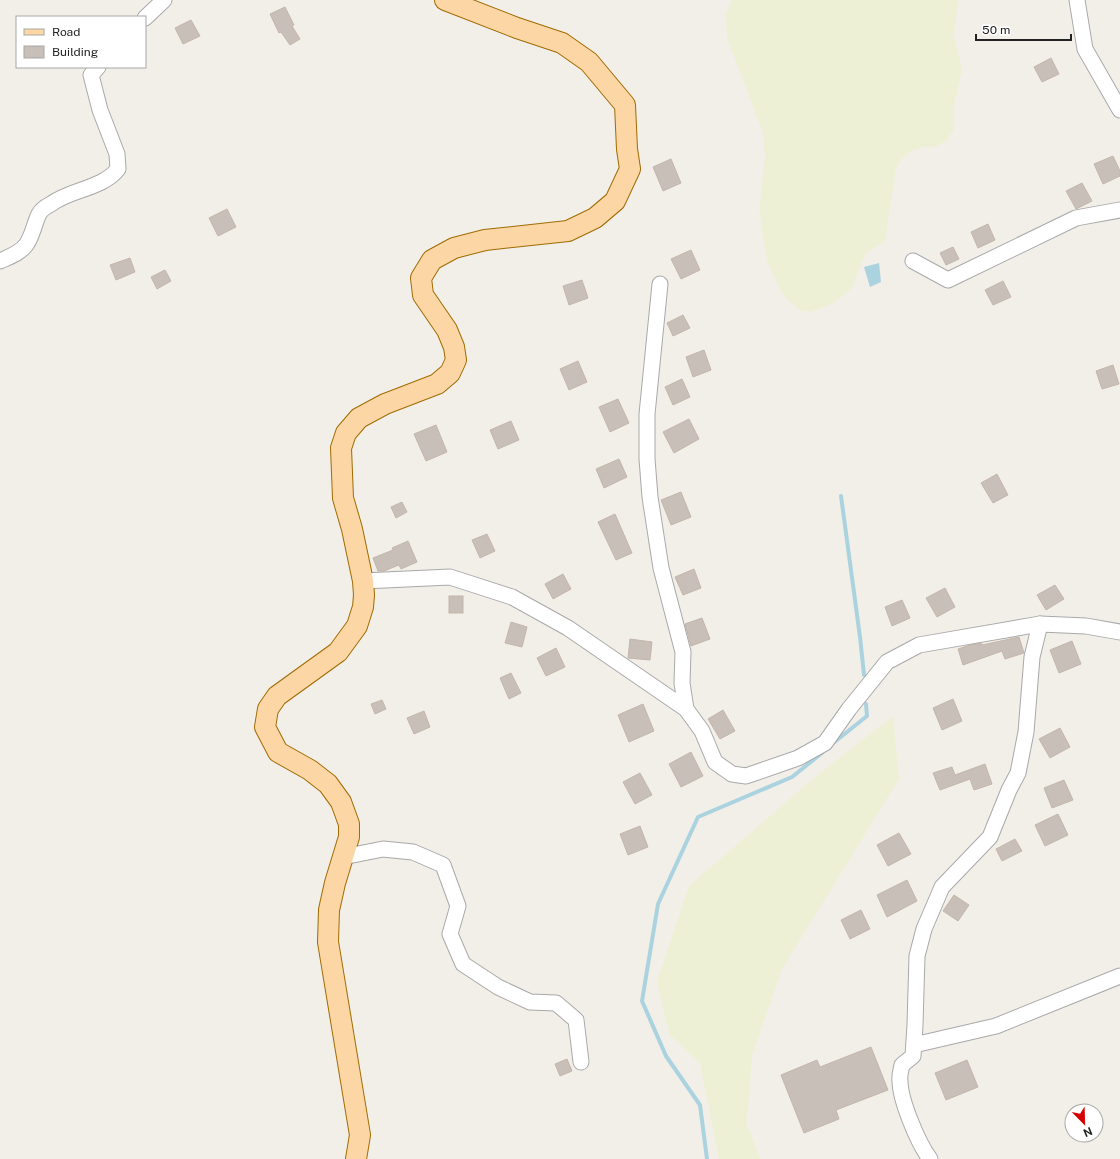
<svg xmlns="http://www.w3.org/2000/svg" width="1120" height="1159" font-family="'Public Sans',sans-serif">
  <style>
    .farmland { fill: #eef0d5 }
    .water { fill: #aad3df }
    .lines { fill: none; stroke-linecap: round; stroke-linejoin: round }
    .stream { stroke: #aad3df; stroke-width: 4 }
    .building { fill: #c7bfb8; stroke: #c4b6ab }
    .minor-casing { stroke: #a9a9a9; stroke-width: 17 }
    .major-casing { stroke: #a06b00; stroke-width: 22 }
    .minor { stroke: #fff; stroke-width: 15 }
    .major { stroke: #fcd6a4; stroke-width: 20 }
  </style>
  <rect width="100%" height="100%" fill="#f2efe9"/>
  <g class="farmland">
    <path d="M732,0H958L954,36L962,70L954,106V130L946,141L935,147H923L911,151L902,159L896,169L885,241L865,254L852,288L834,303L811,312L799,310L782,294L767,261L759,210L765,158L763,133L727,38L726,13Z"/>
    <path d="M893,716L899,779L782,969L752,1056L747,1123L760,1159H719L700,1064L669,1034L657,982L689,886L810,781Z"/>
  </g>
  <path class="water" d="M879,263L881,282L870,287L864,267Z"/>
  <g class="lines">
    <g class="stream">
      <path d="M841,496L860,637L864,675"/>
      <path d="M832,744L867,716L866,704"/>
      <path d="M707,1159L700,1105L666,1056L642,1001L658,904L698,817L792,777L822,753"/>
    </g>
  </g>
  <g class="building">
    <path d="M285,7L294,25L292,26L300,39L290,45L281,32L279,33L270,14Z"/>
    <path d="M191,20L200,36L183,44L175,28Z"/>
    <path d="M1051,58L1059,74L1042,82L1034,67Z"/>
    <path d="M1113,156L1120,171V176L1103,184L1094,164Z"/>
    <path d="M671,159L681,183L663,191L653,167Z"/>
    <path d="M1082,183L1092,201L1076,209L1066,191Z"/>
    <path d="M227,209L236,227L218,236L209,218Z"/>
    <path d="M988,224L995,240L978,248L971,232Z"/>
    <path d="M953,247L959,259L946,265L940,253Z"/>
    <path d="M691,250L700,270L681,279L671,259Z"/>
    <path d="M130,258L135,272L116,280L110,265Z"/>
    <path d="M165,270L171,281L157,289L151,277Z"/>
    <path d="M582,280L588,298L569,305L563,286Z"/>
    <path d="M1003,281L1011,297L993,305L985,290Z"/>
    <path d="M683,315L690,328L673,336L667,323Z"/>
    <path d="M704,350L711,370L693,377L686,357Z"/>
    <path d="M578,361L587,382L569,390L560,369Z"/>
    <path d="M1113,365L1119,384L1102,389L1096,371Z"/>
    <path d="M682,379L690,397L673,405L665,387Z"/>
    <path d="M618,399L629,423L610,432L599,407Z"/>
    <path d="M689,419L699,439L674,453L663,432Z"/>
    <path d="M511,421L519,440L498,449L490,430Z"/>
    <path d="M436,425L447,452L426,461L414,434Z"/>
    <path d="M619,459L627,477L604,488L596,469Z"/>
    <path d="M997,474L1008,495L993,503L981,483Z"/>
    <path d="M681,492L691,517L671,525L661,500Z"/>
    <path d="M402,502L407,512L396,518L391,507Z"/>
    <path d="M615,514L632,553L616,560L598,522Z"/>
    <path d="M487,534L495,551L480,558L472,540Z"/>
    <path d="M408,541L417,562L401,569L399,565L384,571H378L373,558L393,550L392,548Z"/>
    <path d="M694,569L701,588L683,595L675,577Z"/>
    <path d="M563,574L571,589L553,599L545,584Z"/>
    <path d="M1055,585L1064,599L1046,610L1037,595Z"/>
    <path d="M945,588L955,607L937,617L926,598Z"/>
    <rect x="449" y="596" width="14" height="17"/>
    <path d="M902,600L910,618L892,626L885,607Z"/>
    <path d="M702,618L710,639L691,646L685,624Z"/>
    <path d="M511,622L527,627L522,647L505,643Z"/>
    <path d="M1019,637L1024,653L1005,659L1002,651L963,665L958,649L970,645L981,643L982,645Z"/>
    <path d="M630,639L652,642L650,660L628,658Z"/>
    <path d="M1072,641L1081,664L1059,673L1050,650Z"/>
    <path d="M556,648L565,667L546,676L537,658Z"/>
    <path d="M511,673L521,693L509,699L500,678Z"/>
    <path d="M953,699L962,721L942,730L933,708Z"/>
    <path d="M382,700L386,709L375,714L371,704Z"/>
    <path d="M643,704L654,731L629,742L618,715Z"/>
    <path d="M723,710L735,731L720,739L708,719Z"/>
    <path d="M424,711L430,727L414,734L407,718Z"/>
    <path d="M1060,728L1070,747L1050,758L1039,739Z"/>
    <path d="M691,752L703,776L681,787L669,764Z"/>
    <path d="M985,764L992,784L974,790L970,779L940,790L933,773L952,767L955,775Z"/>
    <path d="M640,773L652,795L635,804L623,782Z"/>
    <path d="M1064,780L1073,800L1052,808L1044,788Z"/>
    <path d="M1058,814L1068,835L1045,846L1035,825Z"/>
    <path d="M640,826L648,847L628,855L620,834Z"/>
    <path d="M899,833L911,854L888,866L877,845Z"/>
    <path d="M1015,839L1022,851L1002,861L996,849Z"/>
    <path d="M907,880L917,901L887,917L877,895Z"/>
    <path d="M954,895L969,905L958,921L943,911Z"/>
    <path d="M861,910L870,929L850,939L841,920Z"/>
    <path d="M871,1047L888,1090L836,1110L839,1119L804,1133L781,1075L817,1060L820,1067Z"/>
    <path d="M567,1059L572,1071L560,1076L555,1064Z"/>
    <path d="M967,1060L978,1087L946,1100L935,1073Z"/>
  </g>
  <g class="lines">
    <g class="minor-casing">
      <g id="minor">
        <path d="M1077,0L1085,49L1120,110"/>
        <path d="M145,18L164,0"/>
        <path d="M0,261C9,257 20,253 26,245C33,235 34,224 39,214C41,210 47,206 51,204C71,189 102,189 118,169L117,154L100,110L91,75L98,67"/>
        <path d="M913,261L948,280L1076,218L1120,210"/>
        <path d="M660,284L647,414V459L650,497L661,568L683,652L682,683L686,709"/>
        <path d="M363,581L450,577L512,597L568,628L686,709L702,731L715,762L732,774L746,776L798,758L825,743L849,709L887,662L919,645L1040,624L1086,626L1120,632"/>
        <path d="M343,857L383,849L413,852L443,865L458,906L450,934L463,964L498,987L530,1002L556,1003L576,1020L581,1062"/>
        <path d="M914,1045L996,1026L1120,976"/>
        <path d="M930,1159C918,1143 900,1100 900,1081C899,1076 901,1070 902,1065L913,1056L915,1025L917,956L924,929L942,887L990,837L1009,790L1018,773L1026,732L1032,657L1040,624"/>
      </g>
    </g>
    <g class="major-casing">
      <path id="major" d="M356,1159L360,1135L328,942L329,910L335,883L349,837V824L341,802L328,784L310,770L278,752L265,727L268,709L277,696L338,652L357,626L363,607L364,595L363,581L352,529L343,498L341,448L346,433L359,418L385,404L437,384L450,373L456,360L454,347L447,330L423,295L421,278L432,260L454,248L485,240L568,231L595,218L615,201L630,169L627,149L625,105L589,62L562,43L517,28L445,0"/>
    </g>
    <use href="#minor" class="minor"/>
    <use href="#major" class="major"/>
  </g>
  <rect x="16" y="16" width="130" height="52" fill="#ffffff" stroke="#a7a7a7"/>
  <rect x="24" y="29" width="20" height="6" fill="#fcd6a4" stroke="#a7a7a7"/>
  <text x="52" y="36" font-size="12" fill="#222222">Road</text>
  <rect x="24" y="46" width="20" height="12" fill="#c7bfb8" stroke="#a7a7a7"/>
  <text x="52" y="56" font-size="12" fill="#222222">Building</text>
  <g transform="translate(1084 1123) rotate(157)"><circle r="19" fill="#ffffff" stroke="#a7a7a7"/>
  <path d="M0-3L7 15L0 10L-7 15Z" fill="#d40000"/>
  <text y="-6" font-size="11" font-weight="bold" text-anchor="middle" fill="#222222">N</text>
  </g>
  <path d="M976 34v6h95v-6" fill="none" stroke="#222222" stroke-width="2"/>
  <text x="982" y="34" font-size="12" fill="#222222" stroke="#ffffff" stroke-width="3" paint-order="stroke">50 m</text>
</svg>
